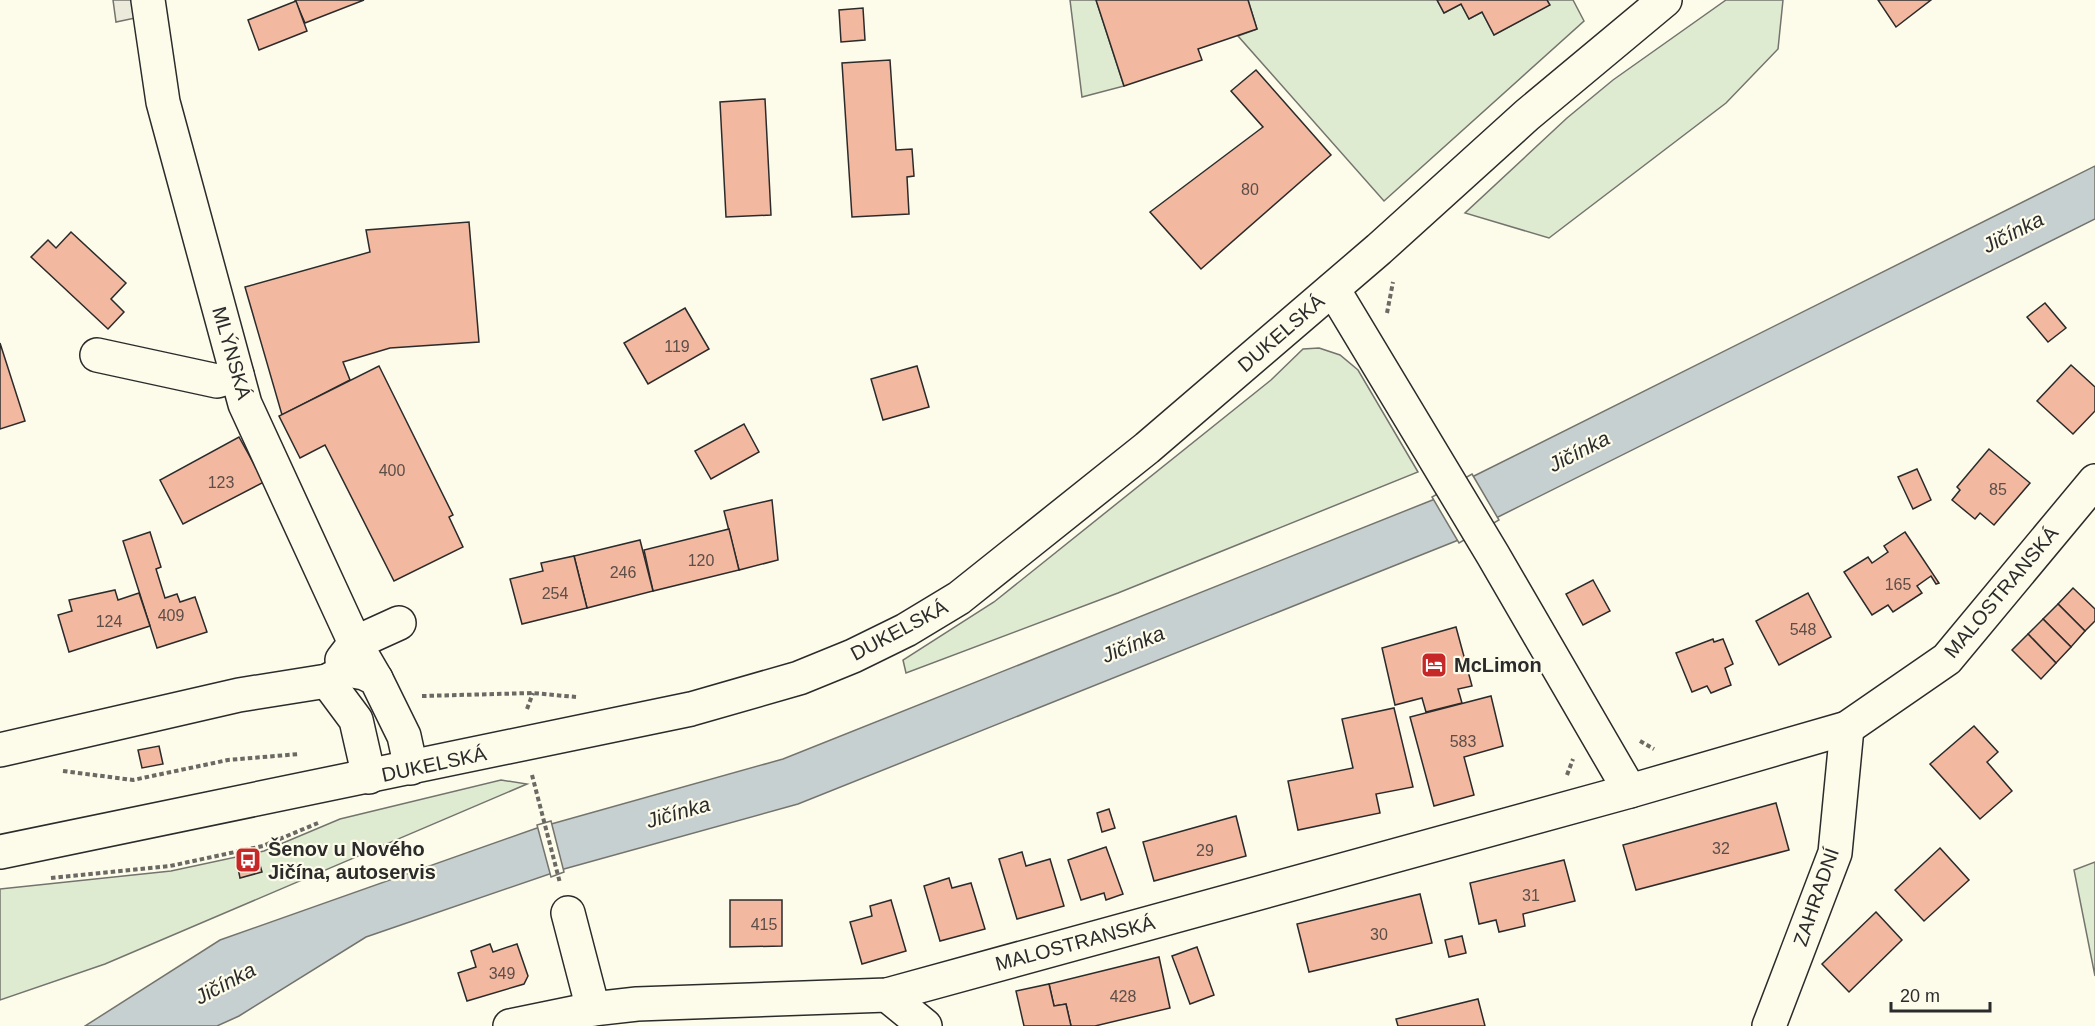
<svg xmlns="http://www.w3.org/2000/svg" width="2095" height="1026" font-family="Helvetica,sans-serif">
  <style>
    .green { fill: #deebd1; stroke: #74746e; stroke-width: 1.5 }
    .parking { fill: #eceadb; stroke: #74746e; stroke-width: 1.5 }
    .water { fill: #c7d0d0; stroke: #74746e; stroke-width: 1.5 }
    .pier { fill: #fdfbea; stroke: #74746e; stroke-width: 1.5 }
    .building { fill: #f2b8a0; stroke: #2b2b2b; stroke-width: 1.5 }
    .lines { fill: none; stroke-linecap: round; stroke-linejoin: round }
    .minor-casing { stroke: #2b2b2b; stroke-width: 36 }
    .major-casing { stroke: #2b2b2b; stroke-width: 36 }
    .path { stroke: #6a6964; stroke-width: 4; stroke-dasharray: 4.5 3; stroke-linecap: butt }
    .minor { stroke: #fdfbea; stroke-width: 33 }
    .major { stroke: #fdfbea; stroke-width: 33 }
    .labels { text-anchor: middle; dominant-baseline: central; stroke-width: 4.5; stroke-linejoin: round; paint-order: stroke }
    .number-label { font-size: 16px; fill: #5d4e48 }
    .street-label { font-size: 20px; fill: #2b2b2b; stroke: #fdfbea }
    .poi-label { font-size: 20px; font-weight: bold; fill: #2b2b2b; stroke: #fdfbea; text-anchor: start }
    .water-label { font-size: 21px; font-style: italic; fill: #2b2b2b; stroke: #fdfbea }
  </style>
  <rect width="100%" height="100%" fill="#fdfbea"/>
  <g class="green">
    <path d="M1070,0H1096L1124,86L1082,97Z"/>
    <path d="M1248,0H1437L1444,13L1461,4L1469,19L1482,12L1494,35L1549,5L1547,0H1573L1584,21L1384,201L1238,36L1257,29Z"/>
    <path d="M1726,0H1783L1778,49L1726,103L1549,238L1465,213L1567,118L1613,80Z"/>
    <path d="M1319,348L1340,355L1358,370L1418,472L1118,593L906,673L903,660L994,602L1271,380L1303,349Z"/>
    <path d="M501,780L527,784L105,964L0,1000V889L171,871L264,851L340,819Z"/>
    <path d="M2095,862V976L2074,870Z"/>
  </g>
  <path class="parking" d="M113,0H138L140,17L116,22Z"/>
  <path class="water" d="M2095,166V219L1496,518L1456,541L798,804L564,869L366,937L239,1016L217,1026H85L220,940L537,828L783,759L1435,499L1474,476Z"/>
  <g class="pier">
    <path d="M1472,474L1499,520L1459,543L1432,497Z"/>
    <path d="M551,821L564,872L551,877L537,825Z"/>
  </g>
  <g class="building">
    <path d="M295,0H364L305,23Z"/>
    <path d="M1096,0H1248L1257,29L1198,49L1202,60L1124,86Z"/>
    <path d="M1437,0H1547L1550,5L1494,35L1482,12L1469,19L1461,4L1444,13Z"/>
    <path d="M1878,0H1931L1896,27Z"/>
    <path d="M296,1L307,31L259,50L248,20Z"/>
    <path d="M863,8L865,40L841,42L839,10Z"/>
    <path d="M890,60L896,150L912,149L914,176L907,177L909,214L852,217L842,63Z"/>
    <path d="M1256,70L1331,155L1201,269L1150,212L1263,127L1231,91Z"/>
    <path d="M765,99L771,215L726,217L720,102Z"/>
    <path d="M469,222L479,342L390,348L343,362L350,380L282,415L245,287L370,252L366,230Z"/>
    <path d="M71,232L126,283L111,299L124,312L108,329L31,257L48,240L56,248Z"/>
    <path d="M2045,303L2066,328L2048,342L2027,317Z"/>
    <path d="M685,308L709,349L648,384L624,343Z"/>
    <path d="M0,343L25,421L0,429Z"/>
    <path d="M2071,365L2095,387V411L2073,434L2037,401Z"/>
    <path d="M379,366L453,515L449,517L463,547L394,581L325,445L300,458L279,416Z"/>
    <path d="M917,366L929,407L883,420L871,379Z"/>
    <path d="M744,424L759,452L711,479L695,451Z"/>
    <path d="M239,437L264,482L183,524L160,480Z"/>
    <path d="M1989,449L2030,483L1994,525L1980,513L1975,519L1952,500L1960,490L1957,487Z"/>
    <path d="M1917,469L1931,500L1913,509L1898,477Z"/>
    <path d="M772,500L778,560L739,570L724,511Z"/>
    <path d="M729,529L739,570L653,591L644,550Z"/>
    <path d="M150,532L161,567L156,569L165,598L177,594L180,602L195,597L207,632L157,648L123,541Z"/>
    <path d="M1905,532L1939,583L1936,584L1931,576L1917,586L1922,593L1893,612L1888,605L1872,615L1844,572L1868,557L1872,563L1888,552L1884,546Z"/>
    <path d="M640,540L653,591L587,608L574,556Z"/>
    <path d="M574,556L587,608L522,624L510,579L543,571L541,563Z"/>
    <path d="M1593,580L1610,611L1583,625L1566,594Z"/>
    <path d="M2073,588L2095,609V621L2085,631L2058,604Z"/>
    <path d="M115,590L118,600L139,593L150,626L69,652L58,615L72,611L69,600Z"/>
    <path d="M1808,593L1831,637L1779,665L1756,621Z"/>
    <path d="M2058,604L2085,631L2071,647L2043,619Z"/>
    <path d="M2043,619L2071,647L2056,663L2028,634Z"/>
    <path d="M1456,627L1472,686L1458,689L1462,703L1426,712L1422,698L1395,705L1382,648Z"/>
    <path d="M2028,634L2056,663L2041,679L2012,650Z"/>
    <path d="M1713,639L1714,642L1723,639L1733,664L1725,668L1731,685L1711,693L1707,686L1692,692L1676,653Z"/>
    <path d="M1491,696L1503,746L1464,757L1474,795L1434,806L1410,717Z"/>
    <path d="M1394,708L1413,787L1376,794L1380,813L1298,830L1288,781L1353,768L1342,719Z"/>
    <path d="M1974,726L1998,752L1987,762L2012,791L1980,819L1930,764Z"/>
    <path d="M159,746L163,764L142,768L138,750Z"/>
    <path d="M1776,803L1789,850L1636,890L1623,845Z"/>
    <path d="M1109,809L1115,828L1102,832L1097,813Z"/>
    <path d="M1236,816L1246,856L1154,881L1143,842Z"/>
    <path d="M1106,847L1123,894L1106,900L1104,893L1081,900L1068,860Z"/>
    <path d="M1940,848L1969,880L1924,921L1895,890Z"/>
    <path d="M1022,852L1026,866L1050,859L1064,906L1017,919L999,859Z"/>
    <path d="M258,858L262,872L240,878L237,863Z"/>
    <path d="M1564,860L1575,901L1523,914L1525,926L1499,932L1496,920L1479,924L1470,883Z"/>
    <path d="M949,878L952,888L971,883L985,929L940,941L924,886Z"/>
    <path d="M1420,894L1432,943L1309,972L1297,924Z"/>
    <path d="M730,900H782V946L730,947Z"/>
    <path d="M891,900L906,951L862,964L850,922L872,916L870,906Z"/>
    <path d="M1876,912L1902,940L1849,992L1822,964Z"/>
    <path d="M1462,936L1466,953L1449,957L1445,940Z"/>
    <path d="M490,944L493,952L517,944L528,976L524,984L467,1001L458,973L476,967L471,951Z"/>
    <path d="M1197,947L1214,995L1190,1004L1172,956Z"/>
    <path d="M1159,957L1170,1008L1095,1026H1071L1066,1004L1054,1006L1049,984Z"/>
    <path d="M1049,984L1054,1006L1066,1004L1071,1026H1024L1016,991Z"/>
    <path d="M1478,999L1485,1026H1398L1396,1019Z"/>
  </g>
  <g class="lines">
    <g class="minor-casing">
      <g id="minor">
        <path d="M148,0L163,102L245,404L355,643L376,679"/>
        <path d="M1333,289L1493,555L1630,791"/>
        <path d="M97,355L217,381L237,375"/>
        <path d="M342,660L355,643L399,623"/>
        <path d="M327,681L356,720L369,777"/>
        <path d="M0,750L239,695L327,681L348,670L364,673L376,679L404,736L411,768"/>
        <path d="M568,913L593,1009"/>
        <path d="M887,995L925,1026"/>
        <path d="M510,1026L593,1009L637,1004L887,995L1630,791L1847,728L1947,659L2095,481"/>
        <path d="M1769,1026L1835,853L1847,728"/>
      </g>
    </g>
    <g class="major-casing">
      <path id="major" d="M0,852L691,709L799,678L853,656L906,630L959,598L1147,448L1379,249L1527,115L1665,0"/>
    </g>
    <g class="path">
      <path d="M1387,313L1393,282"/>
      <path d="M422,696L533,693L576,697"/>
      <path d="M527,709L533,693"/>
      <path d="M1640,741L1654,749"/>
      <path d="M63,771L133,780L228,760L299,754"/>
      <path d="M532,775L560,883"/>
      <path d="M1567,775L1573,759"/>
      <path d="M51,878L170,866L263,846L318,823"/>
    </g>
    <use href="#minor" class="minor"/>
    <use href="#major" class="major"/>
  </g>
  <defs>
    <g id="hotel-square" transform="scale(1.35)"><rect x="-9" y="-9" width="18" height="18" rx="4" fill="#c62828" stroke="#fdfbea"/><path d="M-6-4.5h1.5V1H6V5H4.5V3h-9V5H-6ZM-4 0a1.8 1.8 0 1 1 3.6 0ZM.5 0V-2.5h3Q6-2.5 6 0Z" fill="#fff"/></g>
    <g id="bus-square" transform="scale(1.35)"><rect x="-9" y="-9" width="18" height="18" rx="4" fill="#c62828" stroke="#fdfbea"/><path d="M-5-6H5V4H4V6H2V4H-2V6H-4V4H-5ZM-3.5-4V0h7V-4ZM-3.5 1.2v1.5H-2V1.2ZM2 1.2v1.5H3.5V1.2Z" fill="#fff"/></g>
  </defs>
  <g fill-rule="evenodd">
    <use href="#hotel-square" x="1434" y="665"/>
    <use href="#bus-square" x="248" y="860"/>
  </g>
  <g class="labels">
    <g class="number-label">
      <text x="1250" y="189">80</text>
      <text x="677" y="346">119</text>
      <text x="392" y="470">400</text>
      <text x="221" y="482">123</text>
      <text x="1998" y="489">85</text>
      <text x="701" y="560">120</text>
      <text x="623" y="572">246</text>
      <text x="1898" y="584">165</text>
      <text x="555" y="593">254</text>
      <text x="171" y="615">409</text>
      <text x="109" y="621">124</text>
      <text x="1803" y="629">548</text>
      <text x="1463" y="741">583</text>
      <text x="1721" y="848">32</text>
      <text x="1205" y="850">29</text>
      <text x="1531" y="895">31</text>
      <text x="764" y="924">415</text>
      <text x="1379" y="934">30</text>
      <text x="502" y="973">349</text>
      <text x="1123" y="996">428</text>
    </g>
    <g class="street-label">
      <text transform="translate(1281 333) rotate(-41)">DUKELSKÁ</text>
      <text transform="translate(232 353) rotate(74)">MLÝNSKÁ</text>
      <text transform="translate(2001 592) rotate(-50)">MALOSTRANSKÁ</text>
      <text transform="translate(899 630) rotate(-28)">DUKELSKÁ</text>
      <text transform="translate(434 764) rotate(-12)">DUKELSKÁ</text>
      <text transform="translate(1816 897) rotate(-71)">ZAHRADNÍ</text>
      <text transform="translate(1075 943) rotate(-15)">MALOSTRANSKÁ</text>
    </g>
    <g class="poi-label">
      <text x="1454" y="665">McLimon</text>
      <text x="268" y="849">Šenov u Nového<tspan x="268" dy="23">Jičína, autoservis</tspan></text>
    </g>
    <g class="water-label">
      <text transform="translate(2013 232) rotate(-27)">Jičínka</text>
      <text transform="translate(1579 451) rotate(-27)">Jičínka</text>
      <text transform="translate(1133 644) rotate(-22)">Jičínka</text>
      <text transform="translate(678 812) rotate(-16)">Jičínka</text>
      <text transform="translate(225 983) rotate(-28)">Jičínka</text>
    </g>
  </g>
  <path d="M1891 1002v9h99v-9" fill="none" stroke="#2b2b2b" stroke-width="3"/>
  <text x="1900" y="1002" font-size="18" fill="#2b2b2b" stroke="#fdfbea" stroke-width="4.5" paint-order="stroke">20 m</text>
</svg>
